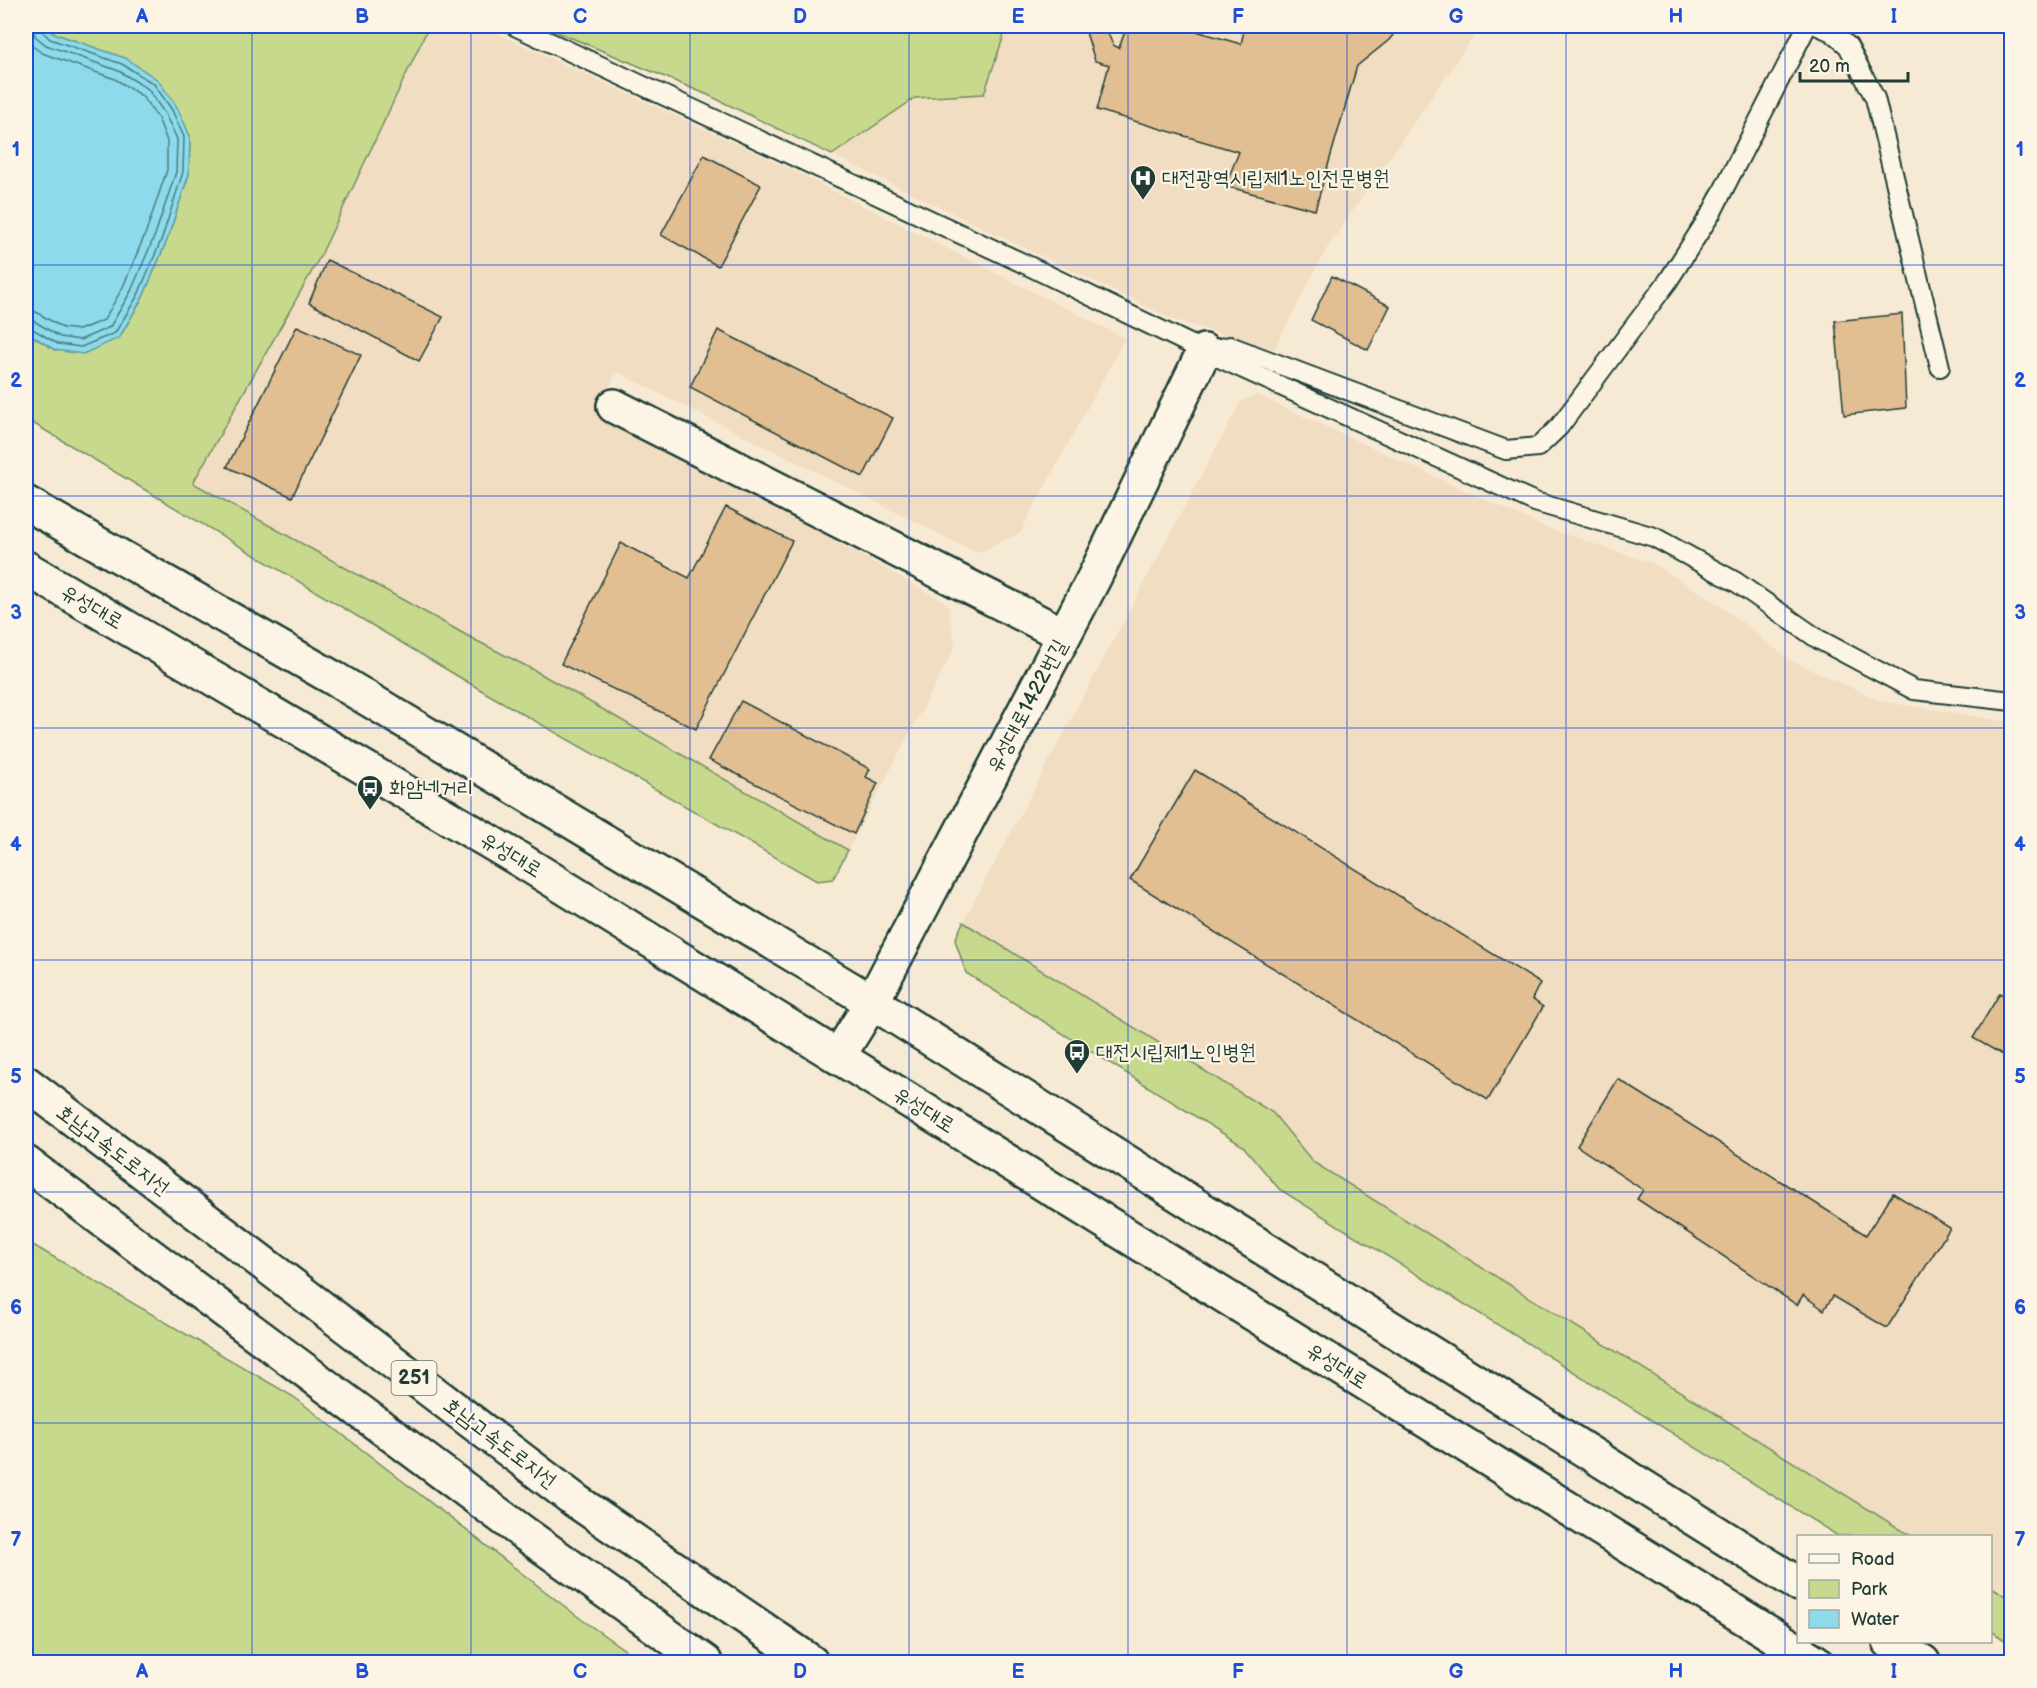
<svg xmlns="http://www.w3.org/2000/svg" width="2037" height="1688" font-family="'Balsamiq Sans','Poor Story',sans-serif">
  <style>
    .built { fill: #f1ddc1 }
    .green { fill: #c7d98d; stroke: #738b60; stroke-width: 1.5 }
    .water { fill: #8cdaeb; stroke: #609ba2; stroke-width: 1.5 }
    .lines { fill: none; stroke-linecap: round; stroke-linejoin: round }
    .shore { stroke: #4b7c7d; stroke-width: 1.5 }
    .building { fill: #e2be93; stroke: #1f3d34; stroke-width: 1.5 }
    .lane-casing { stroke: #1f3d34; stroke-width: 22 }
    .street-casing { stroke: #1f3d34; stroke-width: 38 }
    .secondary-casing { stroke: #1f3d34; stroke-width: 38 }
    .highway-casing { stroke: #1f3d34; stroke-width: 38 }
    .lane { stroke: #fcf5e5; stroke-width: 18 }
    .street { stroke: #fcf5e5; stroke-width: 33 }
    .secondary { stroke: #fcf5e5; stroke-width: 33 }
    .highway { stroke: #fcf5e5; stroke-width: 33 }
    .grid { fill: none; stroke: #1d4ed8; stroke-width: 1.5; stroke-opacity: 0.55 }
    .labels { text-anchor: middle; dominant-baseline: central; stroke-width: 4.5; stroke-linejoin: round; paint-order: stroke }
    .shield { fill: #fcf5e5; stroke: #617469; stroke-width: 1.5 }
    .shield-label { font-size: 20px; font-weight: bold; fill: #1f3d34 }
    .poi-label { font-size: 21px; fill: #1f3d34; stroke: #fcf5e5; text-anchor: start }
    .street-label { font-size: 21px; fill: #1f3d34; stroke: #fcf5e5 }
    .neatline { fill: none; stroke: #1d4ed8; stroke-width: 2 }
    .grid-label { font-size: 20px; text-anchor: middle; font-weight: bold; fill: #1d4ed8 }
  </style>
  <rect width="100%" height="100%" fill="#f7ead5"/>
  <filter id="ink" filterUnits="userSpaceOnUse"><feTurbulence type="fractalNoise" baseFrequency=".0167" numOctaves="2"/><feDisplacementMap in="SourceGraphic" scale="12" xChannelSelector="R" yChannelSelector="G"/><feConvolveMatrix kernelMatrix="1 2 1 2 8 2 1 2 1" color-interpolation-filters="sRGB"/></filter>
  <g filter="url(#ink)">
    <g class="built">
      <path d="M429,26H481L776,162L1125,338L1020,533L977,553L617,372L604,396L597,417L810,527L948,604L955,647L848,850L534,670L477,641L193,483L321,255Z"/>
      <path d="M1006,26H1481L1327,248L1274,349L1174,320L832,155L915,98L984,94Z"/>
      <path d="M1257,395L1547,528L1654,564L1717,603L1790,660L1881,701L2011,722V1599L1991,1586L1990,1536H1911L1313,1162L1273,1113L963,922L1241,401Z"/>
    </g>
    <g class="green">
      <path d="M43,26H429L321,255L193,483L477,641L534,670L848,850L833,879L817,881L486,693L26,419V332L55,350L119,338L143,297L167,240L189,174L190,136L83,44L53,33Z"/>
      <path d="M543,26H1007L984,94L915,98L832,155L708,95Z"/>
      <path d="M963,922L1273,1113L1313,1162L1911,1536H1838L1279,1189L1243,1146L966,973L955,940Z"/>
      <path d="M26,1241L294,1397L581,1619L642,1662H26Z"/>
      <path d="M1990,1586L2011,1599V1644L1991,1631Z"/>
    </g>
    <path class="water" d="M26,26H43L53,33L125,58L158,80L177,107L190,136L189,174L167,240L143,297L119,338L83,354L55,350L26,332Z"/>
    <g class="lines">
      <g class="shore">
        <path d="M26,36L31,45L42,53L115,79L142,96L158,118L167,141V170L146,232L123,287L104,320L79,330L63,328L36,312L26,310"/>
        <path d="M26,319L34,321L60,337L80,340L110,327L131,291L155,235L176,172L177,139L165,114L148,89L119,71L46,45L35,36L33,26"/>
        <path d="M26,327L31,328L58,344L81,347L115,333L138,295L162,238L183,172L184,137L172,110L154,84L122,64L50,39L42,31L40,26"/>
      </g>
    </g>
    <g class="building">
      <path d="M1084,26H1105L1113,45L1119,48L1127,26H1179L1241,44L1245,26H1400L1389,40L1357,66L1315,210L1225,186L1239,152L1097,110L1109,65L1095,61Z"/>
      <path d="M704,155L761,185L718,266L661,235Z"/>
      <path d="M327,260L443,317L419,361L309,303Z"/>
      <path d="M1332,276L1390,306L1368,350L1311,320Z"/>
      <path d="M1902,314L1906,408L1844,415L1835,321Z"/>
      <path d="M297,326L361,355L292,497L227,467Z"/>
      <path d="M718,330L893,418L863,477L690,387Z"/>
      <path d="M726,507L792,541L696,729L561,664L621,543L689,578Z"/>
      <path d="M741,701L870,769L866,777L878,783L854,834L709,760Z"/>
      <path d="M1195,770L1540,983L1532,999L1543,1007L1488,1100L1130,880Z"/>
      <path d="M2000,993L2012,1000V1060L1973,1038Z"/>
      <path d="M1618,1079L1866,1235L1893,1193L1950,1228L1887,1328L1833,1296L1824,1310L1803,1295L1797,1305L1637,1199L1643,1190L1577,1146Z"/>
    </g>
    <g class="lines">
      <g class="lane-casing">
        <g id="lane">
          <path d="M515,26L1029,266L1204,351L1535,502L1654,537L1736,582L1818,639L1914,690L2012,701"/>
          <path d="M1818,26L1832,32L1848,46L1875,98L1940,367"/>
          <path d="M1204,351L1230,346L1506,450L1538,447L1559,427L1668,281L1712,212L1807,26"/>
        </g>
      </g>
      <g class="street-casing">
        <path id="street" d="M614,406L1064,635"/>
      </g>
      <g class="secondary-casing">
        <g id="secondary">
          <path d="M26,503L335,679L872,1002L1798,1584"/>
          <path d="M26,568L522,861L1816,1662"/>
          <path d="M838,1057L872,1002L1094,578L1204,351"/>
          <path d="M1890,1642L1923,1662"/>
        </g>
      </g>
      <g class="highway-casing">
        <g id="highway">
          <path d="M26,1083L576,1501L811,1662"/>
          <path d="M26,1163L525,1534L705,1662"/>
        </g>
      </g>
      <use href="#lane" class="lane"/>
      <use href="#street" class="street"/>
      <use href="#secondary" class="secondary"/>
      <use href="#highway" class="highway"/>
    </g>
  </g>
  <path class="grid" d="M252,26V1662M471,26V1662M690,26V1662M909,26V1662M1128,26V1662M1347,26V1662M1566,26V1662M1785,26V1662M26,265H2012M26,496H2012M26,728H2012M26,960H2012M26,1192H2012M26,1423H2012"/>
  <defs>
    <g id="hospital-pin" transform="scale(1.35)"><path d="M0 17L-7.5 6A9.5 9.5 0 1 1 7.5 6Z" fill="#1f3d34" stroke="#fcf5e5"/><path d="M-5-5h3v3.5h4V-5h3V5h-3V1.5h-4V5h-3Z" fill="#fff"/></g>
    <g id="bus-pin" transform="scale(1.35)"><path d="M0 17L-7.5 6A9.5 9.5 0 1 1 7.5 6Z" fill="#1f3d34" stroke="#fcf5e5"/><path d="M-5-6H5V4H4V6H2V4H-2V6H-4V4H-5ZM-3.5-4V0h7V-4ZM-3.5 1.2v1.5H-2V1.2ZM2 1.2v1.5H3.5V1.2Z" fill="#fff"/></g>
  </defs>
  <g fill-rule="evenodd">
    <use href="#hospital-pin" x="1143" y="178"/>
    <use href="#bus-pin" x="370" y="788"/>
    <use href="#bus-pin" x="1077" y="1052"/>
  </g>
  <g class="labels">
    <rect class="shield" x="391.5" y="1361" width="45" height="34" rx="4.5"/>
    <g class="shield-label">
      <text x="414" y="1378">251</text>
    </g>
    <g class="poi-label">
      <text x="1162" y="178">대전광역시립제1노인전문병원</text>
      <text x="389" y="788">화암네거리</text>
      <text x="1096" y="1052">대전시립제1노인병원</text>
    </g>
    <g class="street-label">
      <text transform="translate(92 607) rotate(30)">유성대로</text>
      <text transform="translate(1027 706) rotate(-62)">유성대로1422번길</text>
      <text transform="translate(511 855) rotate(31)">유성대로</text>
      <text transform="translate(924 1110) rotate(32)">유성대로</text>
      <text transform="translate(113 1150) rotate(37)">호남고속도로지선</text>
      <text transform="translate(1337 1366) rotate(32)">유성대로</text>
      <text transform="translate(500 1443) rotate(37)">호남고속도로지선</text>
    </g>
  </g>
  <rect width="2037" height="1688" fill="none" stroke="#fcf5e5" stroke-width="66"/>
  <rect x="1797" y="1535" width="195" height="108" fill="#fcf5e5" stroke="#a4ab9e" stroke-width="1.5"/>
  <rect x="1809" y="1554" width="30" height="9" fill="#fcf5e5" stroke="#a4ab9e" stroke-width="1.5"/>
  <text x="1851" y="1565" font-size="18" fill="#1f3d34">Road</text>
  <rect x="1809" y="1580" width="30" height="18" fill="#c7d98d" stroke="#a4ab9e" stroke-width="1.5"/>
  <text x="1851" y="1595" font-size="18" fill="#1f3d34">Park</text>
  <rect x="1809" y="1610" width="30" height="18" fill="#8cdaeb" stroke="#a4ab9e" stroke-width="1.5"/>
  <text x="1851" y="1625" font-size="18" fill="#1f3d34">Water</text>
  <path d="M1800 72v9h108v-9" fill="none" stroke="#1f3d34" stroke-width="3"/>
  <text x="1809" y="72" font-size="18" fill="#1f3d34" stroke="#fcf5e5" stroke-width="4.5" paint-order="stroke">20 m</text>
  <rect x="33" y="33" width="1971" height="1622" class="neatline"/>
  <g class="grid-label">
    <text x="142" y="23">A</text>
    <text x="362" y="23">B</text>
    <text x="580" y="23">C</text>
    <text x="800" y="23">D</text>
    <text x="1018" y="23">E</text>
    <text x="1238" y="23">F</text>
    <text x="1456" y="23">G</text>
    <text x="1676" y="23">H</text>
    <text x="1894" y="23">I</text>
    <text x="16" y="156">1</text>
    <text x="2020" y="156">1</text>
    <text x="16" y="387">2</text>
    <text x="2020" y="387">2</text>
    <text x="16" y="619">3</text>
    <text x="2020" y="619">3</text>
    <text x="16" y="851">4</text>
    <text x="2020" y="851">4</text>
    <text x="16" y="1083">5</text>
    <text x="2020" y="1083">5</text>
    <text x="16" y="1314">6</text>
    <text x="2020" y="1314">6</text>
    <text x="16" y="1546">7</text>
    <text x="2020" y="1546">7</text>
    <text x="142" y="1678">A</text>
    <text x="362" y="1678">B</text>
    <text x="580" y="1678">C</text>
    <text x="800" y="1678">D</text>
    <text x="1018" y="1678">E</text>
    <text x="1238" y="1678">F</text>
    <text x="1456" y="1678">G</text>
    <text x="1676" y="1678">H</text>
    <text x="1894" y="1678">I</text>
  </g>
</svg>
